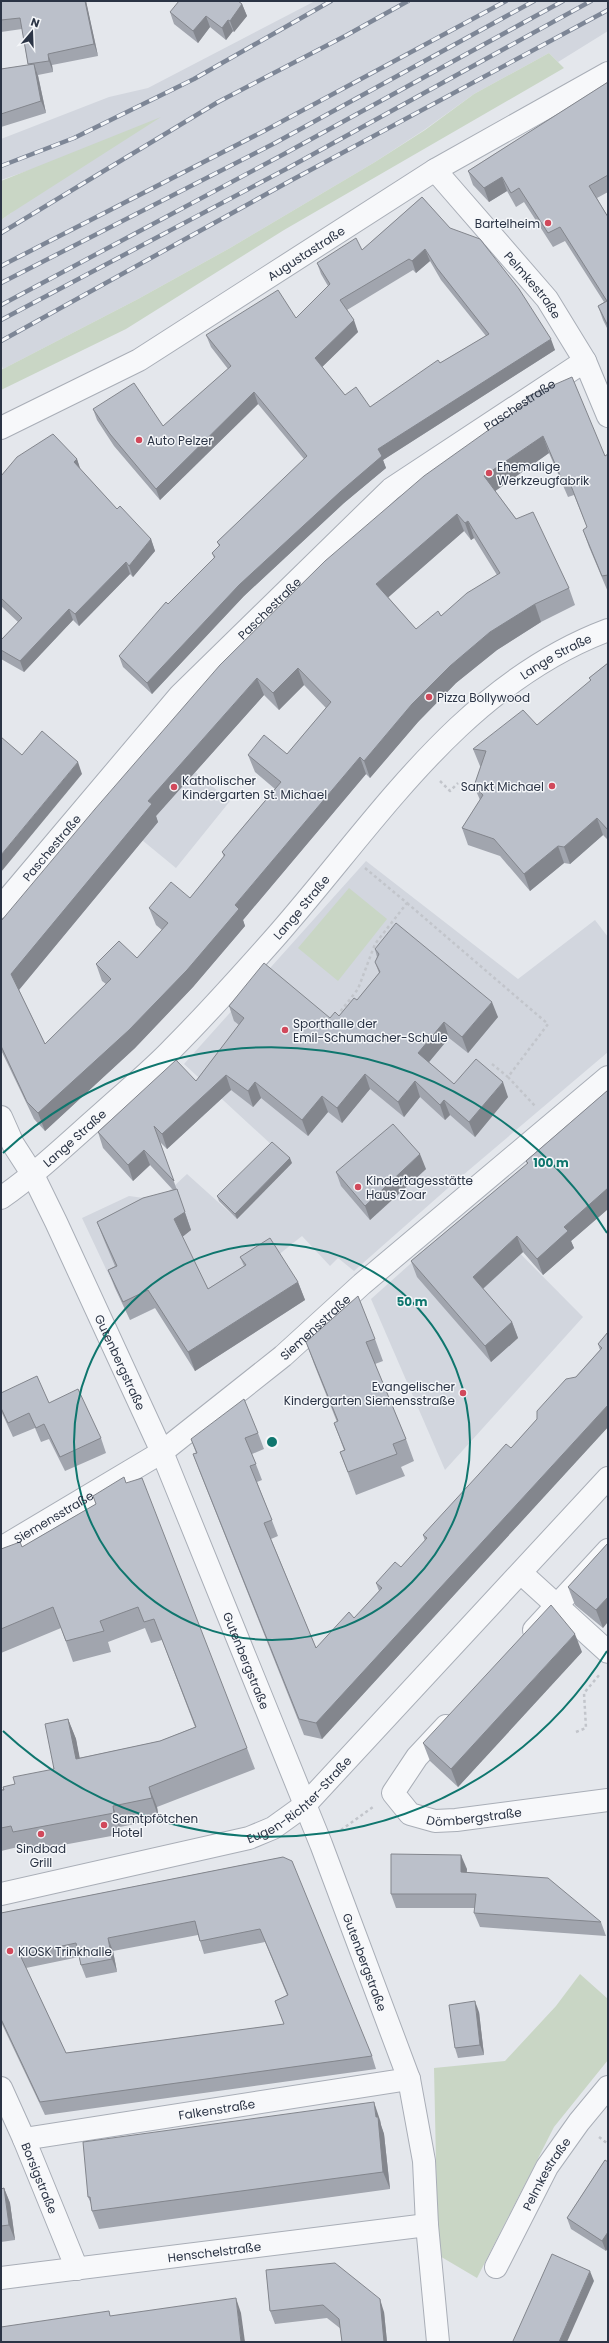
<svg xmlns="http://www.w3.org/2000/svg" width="609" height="2343" font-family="Poppins,sans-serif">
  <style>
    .built { fill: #d2d6de }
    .green { fill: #c9d6c5 }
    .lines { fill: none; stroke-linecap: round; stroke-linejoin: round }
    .minor-casing { stroke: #a9aeb7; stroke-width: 24 }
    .path { stroke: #c2c5cb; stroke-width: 2.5; stroke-dasharray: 3 3; stroke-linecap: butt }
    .minor { stroke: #f7f8fa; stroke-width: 22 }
    .rail-casing { stroke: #7d8696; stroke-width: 4.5 }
    .rail { stroke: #f4f6f9; stroke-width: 3; stroke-dasharray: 9; stroke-linecap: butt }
    .wall { fill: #a1a5ae; fill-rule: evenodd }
    .shaded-wall { fill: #83868d }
    .building { fill: #bbc0ca; stroke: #83868d; fill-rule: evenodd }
    .ring { fill: none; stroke: #0f766e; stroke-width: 2 }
    .poi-dot { fill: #d1495b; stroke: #f4f6f9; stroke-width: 1.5 }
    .labels { text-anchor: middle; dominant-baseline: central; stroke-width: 3; stroke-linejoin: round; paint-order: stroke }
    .poi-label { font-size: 12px; fill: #2b3445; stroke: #f4f6f9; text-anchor: start }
    .street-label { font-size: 12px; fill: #2b3445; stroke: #f4f6f9 }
    .centre { fill: #0f766e; stroke: #f4f6f9; stroke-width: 2 }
    .ring-label { font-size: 12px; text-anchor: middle; font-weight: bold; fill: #0f766e; stroke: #f4f6f9; stroke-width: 3; stroke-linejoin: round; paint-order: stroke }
  </style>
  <rect width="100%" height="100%" fill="#e4e7ec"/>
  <g class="built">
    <path d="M315,1H608V31L558,62L549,53L474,94L424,130L375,162L230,248L138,299L3,369L1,363V220L11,213L50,163L1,180V139L109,97L148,88Z"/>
    <path d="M226,683L195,772L230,801L176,868L142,840Z"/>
    <path d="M366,861L518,979L595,920L608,937V1052L456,1181L354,1271L338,1258L330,1266L302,1236L277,1256L252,1283L173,1300L130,1320L82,1218L129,1196L159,1200L187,1174L237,1219L274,1147L184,1064Z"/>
    <path d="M474,1207L583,1317L445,1470L371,1299Z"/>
  </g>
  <g class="green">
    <path d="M549,53L564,68L284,230L126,329L1,390V370L138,299L230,248L375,162L425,130L474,94Z"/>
    <path d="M161,117L11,213L1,220V181Z"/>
    <path d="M349,888L387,919L338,981L298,948Z"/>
    <path d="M580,1974L608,1999V2060L554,2127L477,2278L438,2255L434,2068L505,2061L556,2006Z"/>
  </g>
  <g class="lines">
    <g class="minor-casing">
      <g id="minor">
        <path id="s1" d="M435,170L547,299L585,361L608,416"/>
        <path id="s2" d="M1,428L139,360L435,170L608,73"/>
        <path id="s3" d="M1,907L180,695L391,489L585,361"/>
        <path id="s4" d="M1,1117L13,1144L33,1175L56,1222L162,1452L321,1844L409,2079L424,2161L427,2225L438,2342"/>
        <path id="s5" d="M1,1198C37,1173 68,1143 101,1114C125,1092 150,1072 172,1049C207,1014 240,977 272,941C374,826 459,686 608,630"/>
        <path id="s6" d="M1,1548L162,1452L283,1356L362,1284L608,1077"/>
        <path d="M521,1573L608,1652"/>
        <path d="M534,1630L608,1550"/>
        <path id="s7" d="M446,1726L417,1757L393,1793L410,1814L435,1821L456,1820L608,1800"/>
        <path id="s8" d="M1,1894L249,1838L273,1828L305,1805L608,1478"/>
        <path id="s9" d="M1,2088L24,2139L77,2269"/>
        <path id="s10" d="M24,2139L409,2079"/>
        <path id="s11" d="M496,2267L547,2167L579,2122L608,2087"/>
        <path id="s12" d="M1,2278L427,2225"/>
      </g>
    </g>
    <g class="path">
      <path d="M440,781L450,791L458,783"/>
      <path d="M407,903L548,1024L508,1077L535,1106"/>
      <path d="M344,1015L340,1012L358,989L375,944L407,903L365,868"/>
      <path d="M492,1064L508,1077"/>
      <path d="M576,1732L586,1728L584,1693L600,1674"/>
      <path d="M341,1830L373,1807"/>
      <path d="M599,2137L608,2144"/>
    </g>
    <use href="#minor" class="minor"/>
    <g class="rail-casing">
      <g id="rail">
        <path d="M1,166L74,138L194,79L331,1"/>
        <path d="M1,233L218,102L347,35L408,1"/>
        <path d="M1,266L266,130L506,1"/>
        <path d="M1,283L275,143L534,1"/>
        <path d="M1,305L284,154L563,1"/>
        <path d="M1,320L288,168L591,1"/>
        <path d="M1,341L290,181L608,10"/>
      </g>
    </g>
    <use href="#rail" class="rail"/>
  </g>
  <g class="wall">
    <path d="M1,1H86L98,56L52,65L53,72L38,75L46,113L1,127V69L28,65L22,29L1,32Z"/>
    <path d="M242,4L247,16L234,32L233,31L226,40L210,27L198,43L174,24L170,12Z"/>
    <path d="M608,82V192L597,198L608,217V330L603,320L598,306L604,302L565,241L553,247L524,202L516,207L507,191L489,202L473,185L468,171Z"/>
    <path d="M422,197L555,350L383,460L386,468L344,503L244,596L152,694L123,667L119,656L168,604L214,558L212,553L219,546L217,542L304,459L258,404L160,500L114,446L97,420L93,409L163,426L228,369L211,347L206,335L296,318L328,286L321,274L317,263L362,250ZM430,261L441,280L486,336L440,363L370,407L345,395L322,367L358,332L347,310L413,270L416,273Z"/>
    <path d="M528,402L605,456L608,454V592L589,547L583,530L587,527L574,495L568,497L549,453L495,491L569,588L575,605L541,622L497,650L456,683L418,722L370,778L366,774L243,920L245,926L193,987L135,1048L45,1131L34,1119L1,1050V921ZM464,531L471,540L474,538L497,575L441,616L416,629L388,597ZM304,685L326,708L287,754L248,755L255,772L275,789L222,852L224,857L190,898L149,908L156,925L162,930L137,958L96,964L102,981L106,984L45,1044L19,990L158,822L156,816L264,695L279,710Z"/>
    <path d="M77,459L80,469L117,509L151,539L155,551L133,577L130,574L79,626L73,620L24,672L1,659V640L18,622L1,606V476Z"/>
    <path d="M608,663V840L603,835L570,864L564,863L530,891L500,856L468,845L462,828L480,800L474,786L481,766H480L473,749L537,725L591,681L589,678Z"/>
    <path d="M375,949L498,1017L468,1053L449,1038L429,1062L454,1084L508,1097L475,1137L450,1115L445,1120L420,1097L404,1117L370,1089L342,1123L328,1112L308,1136L261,1098L253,1107L231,1090L167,1149L160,1142L191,1230L182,1237L208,1289L244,1266L240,1257L298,1282L305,1300L195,1371L155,1308L130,1320L115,1288L108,1270L115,1266L104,1240L97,1222L173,1190L150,1165L133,1181L103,1148L98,1132L196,1081L239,1025L234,1021L229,1006L330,1018L339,1016L357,1000L379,973L375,962L377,957Z"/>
    <path d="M608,1090V1209L571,1241L574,1248L543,1275L523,1252L483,1289L512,1322L518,1338L491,1362L417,1277L411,1261L527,1164L526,1161Z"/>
    <path d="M292,1163L237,1219L219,1201L217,1196Z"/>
    <path d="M426,1169L370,1220L341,1186L336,1172Z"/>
    <path d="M608,1332V1427L322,1739L304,1735L199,1470L193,1454L196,1453L191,1439L258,1433L264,1449L252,1454L262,1480L257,1482L278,1536L271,1539L316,1648L354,1618L379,1591L376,1583L401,1567L425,1541L423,1535L511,1448L600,1350L598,1344Z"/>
    <path d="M375,1339L383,1361L375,1364L406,1439L414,1461L401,1467L405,1476L356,1495L340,1452L344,1450L334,1423L337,1422L314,1364L306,1342Z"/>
    <path d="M1,1393L49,1403L101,1438L106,1453L65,1471L49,1439L41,1442L35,1428L13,1437L1,1411Z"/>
    <path d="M93,1496L247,1748L255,1769L157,1807L159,1819L120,1827L122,1834L20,1853L18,1847L1,1851V1790L54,1769L68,1719L76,1739L79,1758L160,1741L195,1727L162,1640L151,1643L145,1628L108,1642L111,1652L73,1662L61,1628L1,1653V1549L22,1547L96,1504Z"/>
    <path d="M608,1543L603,1628L575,1605L568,1587Z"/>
    <path d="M582,1652L458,1787L430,1761L423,1743Z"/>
    <path d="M283,1857L372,2056L376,2069L45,2115L1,2022V1913ZM198,1935L200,1941L204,1954L265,1942L287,1995L275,2001L284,2024L66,2053L26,1968L79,1957L81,1965L86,1978L117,1972L113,1951Z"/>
    <path d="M467,1869L466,1873L601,1922L606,1936L480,1927L474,1913L475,1908H396L391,1894Z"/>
    <path d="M479,2012L484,2055L458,2058L455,2048Z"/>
    <path d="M380,2120L381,2125L384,2134L390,2189L99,2229L92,2211V2206L88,2197Z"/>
    <path d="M605,2160L606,2251L571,2229L567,2218Z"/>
    <path d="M4,2188L10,2203L15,2240L1,2242V2189Z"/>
    <path d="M266,2270L384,2312L387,2342H342L341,2329L327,2318L275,2324L270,2311Z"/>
  </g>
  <g class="shaded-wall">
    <path d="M85,1H86L98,56L94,44Z"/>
    <path d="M242,4L247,16L234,32L230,21Z"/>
    <path d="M206,16L210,27L198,43L193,31Z"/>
    <path d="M228,20L233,31L226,40L222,28Z"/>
    <path d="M48,54L52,65L53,72L49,61Z"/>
    <path d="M34,64L38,76L46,113L41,101Z"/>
    <path d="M502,177L507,191L489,202L484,188Z"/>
    <path d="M425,249L430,261L416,273L412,261Z"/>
    <path d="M354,320L358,332L319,370L315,358Z"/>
    <path d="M551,339L555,350L383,460L386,468L344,503L244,596L152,694L147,683L239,585L378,449Z"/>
    <path d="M254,392L258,404L160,500L156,489Z"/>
    <path d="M543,436L549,453L491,494L484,476Z"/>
    <path d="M77,459L81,471L74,462Z"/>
    <path d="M457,514L464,531L383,602L376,584Z"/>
    <path d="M468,521L474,538L471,540L465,523Z"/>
    <path d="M151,539L155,551L133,577L129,566Z"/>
    <path d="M126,562L130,574L79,626L75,614Z"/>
    <path d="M535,604L541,622L497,650L456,683L418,722L370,778L364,761L412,704L450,666L490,632Z"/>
    <path d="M69,609L73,620L24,672L20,661Z"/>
    <path d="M298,668L304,685L279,710L273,693Z"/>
    <path d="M257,678L264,695L156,816L158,822L18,991L11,974L148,801Z"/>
    <path d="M360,757L366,774L243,920L245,926L193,987L135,1048L45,1131L38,1113L235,905Z"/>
    <path d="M78,762L82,774L1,872V855Z"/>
    <path d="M597,818L603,835L570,864L564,847Z"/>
    <path d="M558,846L564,863L530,891L524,874Z"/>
    <path d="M492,1002L498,1017L468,1053L462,1037Z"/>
    <path d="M444,1022L449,1038L424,1068L418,1053Z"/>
    <path d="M365,1074L370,1089L342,1123L337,1108Z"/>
    <path d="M226,1075L231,1090L167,1149L162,1134Z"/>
    <path d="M415,1081L420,1097L404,1117L398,1102Z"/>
    <path d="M255,1082L261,1098L253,1107L248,1091Z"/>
    <path d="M503,1082L508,1097L475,1137L469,1122Z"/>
    <path d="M322,1096L328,1112L308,1136L302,1120Z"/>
    <path d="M444,1100L450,1115L445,1120L440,1105Z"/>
    <path d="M144,1150L150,1165L133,1181L128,1165Z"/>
    <path d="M420,1154L426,1169L370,1220L365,1206Z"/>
    <path d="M290,1158L292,1163L237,1219L235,1214Z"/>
    <path d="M608,1188V1209L571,1241L574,1248L543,1275L537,1259L564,1227Z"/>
    <path d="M177,1189L191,1230L181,1238L174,1219Z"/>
    <path d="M517,1236L523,1252L478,1293L473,1277Z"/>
    <path d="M298,1282L305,1300L195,1371L188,1352Z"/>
    <path d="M512,1322L518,1338L491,1362L485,1346Z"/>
    <path d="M608,1405V1427L322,1739L316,1723Z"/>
    <path d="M608,1597V1622L603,1628L596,1610Z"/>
    <path d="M575,1634L582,1652L458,1787L451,1769Z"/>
    <path d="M68,1719L76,1739L84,1779L76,1759Z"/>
    <path d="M149,1787L157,1807L159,1819L152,1798Z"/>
    <path d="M113,1806L120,1827L122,1834L114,1813Z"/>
    <path d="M461,1855L467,1869L466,1887L461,1872Z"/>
    <path d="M108,1938L113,1951L117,1972L112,1959Z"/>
    <path d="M475,2001L479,2012L484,2055L480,2045Z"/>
    <path d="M374,2102L380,2120L381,2125L384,2134L390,2189L383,2172Z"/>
    <path d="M4,2188L10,2203L15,2240L9,2225Z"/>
    <path d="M608,2232V2248L606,2251L602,2241Z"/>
    <path d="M590,2271L594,2281L567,2342H559Z"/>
    <path d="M236,2298L241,2313L245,2342H241Z"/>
    <path d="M380,2299L384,2312L387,2342H384Z"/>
  </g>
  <g class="building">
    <path d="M1,1H85L94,44L48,54L49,61L28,64L20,18L1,20Z"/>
    <path d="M179,1H238L242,4L230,21L228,20L222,28L206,16L193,31L170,12Z"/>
    <path d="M34,64L41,101L1,114V69Z"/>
    <path d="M608,82V175L589,186L608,217V326L598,306L607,301L560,227L548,233L519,188L511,193L502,177L484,188L468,171Z"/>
    <path d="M422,197L450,228L480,239L519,289L551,339L378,449L382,456L340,492L239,585L147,683L119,656L166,602L168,604L215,557L212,553L220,545L217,542L307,456L254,392L156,489L110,434L93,409L134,383L163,426L231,366L206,335L278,290L296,318L330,284L317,263L356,238L362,250ZM425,249L437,268L489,334L440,363L438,360L370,407L356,387L345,395L315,358L354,320L340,300L409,259L412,261Z"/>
    <path d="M572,377L605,456L608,454V575L602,576L583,530L587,527L568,478L562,480L543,436L484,476L516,519L533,512L569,588L535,604L490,632L450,666L412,704L364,761L360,757L235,905L239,909L187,970L129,1030L38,1113L27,1102L1,1046V921L95,809L220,665L325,561L424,476L528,402L526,397ZM457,514L465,523L468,521L500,573L467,593L441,616L438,611L416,629L376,584ZM298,668L331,702L287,754L264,735L248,755L281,782L222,852L225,855L190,898L171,882L149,908L168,923L137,958L119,941L96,964L111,979L45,1044L11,974L152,804L148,801L257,678L273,693Z"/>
    <path d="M53,434L77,459L74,462L117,509L120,506L151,539L129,566L126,562L75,614L69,609L20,661L1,650V640L22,618L1,598V476L17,457Z"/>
    <path d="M608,663V830L597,818L564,847L558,846L524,874L494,839L462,828L483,795L474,786L486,751L473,749L523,710L537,725L591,680L589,678Z"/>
    <path d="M42,731L78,762L1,855V737L22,755Z"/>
    <path d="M396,923L492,1002L462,1037L444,1022L418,1053L454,1084L476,1059L503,1082L469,1122L444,1100L440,1105L415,1081L398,1102L365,1074L337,1108L322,1096L302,1120L255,1082L248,1091L226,1075L162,1134L154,1126L174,1181L144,1150L128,1165L98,1132L176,1060L196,1081L244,1018L229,1006L264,963L330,1018L335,1012L339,1016L354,998L357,1000L380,972L375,962L379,954L375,949Z"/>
    <path d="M608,1090V1188L564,1227L568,1231L537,1259L517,1236L473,1277L512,1322L485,1346L411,1261L528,1163L526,1161Z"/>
    <path d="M393,1124L420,1154L365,1206L336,1172Z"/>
    <path d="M272,1142L290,1158L235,1214L217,1196Z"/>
    <path d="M177,1189L185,1212L174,1219L208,1289L246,1265L240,1257L270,1238L298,1282L188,1352L148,1290L123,1302L108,1270L117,1266L97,1222L143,1198Z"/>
    <path d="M358,1296L375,1339L366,1342L406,1439L393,1444L397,1454L348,1472L340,1452L345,1450L334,1423L338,1421L306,1342Z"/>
    <path d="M608,1332V1405L316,1723L299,1719L193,1454L197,1453L191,1439L244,1399L258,1433L245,1438L256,1464L250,1466L272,1520L264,1523L316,1648L349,1612L354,1618L382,1588L376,1583L395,1562L401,1567L427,1538L423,1535L479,1474L506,1444L511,1448L537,1419V1411L566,1379L576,1377L602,1348L598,1344Z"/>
    <path d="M37,1376L49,1403L78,1389L101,1438L60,1457L44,1424L36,1428L29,1413L8,1423L1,1408V1393Z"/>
    <path d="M124,1477L126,1483L142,1478L247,1748L149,1787L152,1798L113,1806L114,1813L13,1832L11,1826L1,1828V1790H4L3,1787L15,1784L13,1777L54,1769L45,1724L68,1719L76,1759L160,1741L196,1727L154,1619L144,1622L138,1607L100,1621L104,1631L66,1641L53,1607L1,1629V1549L20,1542L22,1547L96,1504L93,1496Z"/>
    <path d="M608,1543V1597L596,1610L568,1587Z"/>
    <path d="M551,1605L575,1634L451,1769L423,1743Z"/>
    <path d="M391,1854L461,1855V1872L548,1878L601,1922L474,1913L476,1894H391Z"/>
    <path d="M283,1857L292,1861L372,2056L40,2102L1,2019V1913ZM195,1921L200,1941L260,1929L288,1995L275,2001L284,2024L66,2053L20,1955L76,1943L81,1965L112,1959L108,1938Z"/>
    <path d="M475,2001L480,2045L455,2048L449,2005Z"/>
    <path d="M374,2102L376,2117H378L383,2172L92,2211L90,2197H88L83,2142Z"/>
    <path d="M605,2160L608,2162V2232L602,2241L567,2218Z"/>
    <path d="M4,2188L9,2225L1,2226V2189Z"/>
    <path d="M552,2254L590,2271L559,2342H515L513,2341Z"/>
    <path d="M335,2263L380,2299L384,2342H342L339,2319L323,2305L270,2311L266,2270Z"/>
    <path d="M236,2298L241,2342H1V2327L109,2311L110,2316Z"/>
  </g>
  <g class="ring">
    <circle cx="272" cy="1442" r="198"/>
    <path d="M607 1651A395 395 0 0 1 3 1731M3 1153A395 395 0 0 1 607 1233"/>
  </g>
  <g class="poi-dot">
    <circle cx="548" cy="223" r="4"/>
    <circle cx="139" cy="440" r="4"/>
    <circle cx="489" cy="473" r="4"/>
    <circle cx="429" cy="697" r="4"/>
    <circle cx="552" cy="786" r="4"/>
    <circle cx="174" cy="787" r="4"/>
    <circle cx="285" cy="1030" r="4"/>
    <circle cx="358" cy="1187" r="4"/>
    <circle cx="463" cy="1393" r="4"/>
    <circle cx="104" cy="1825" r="4"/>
    <circle cx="41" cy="1834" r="4"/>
    <circle cx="10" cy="1951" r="4"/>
  </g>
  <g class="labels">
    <g class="poi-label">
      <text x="540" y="223" text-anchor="end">Bartelheim</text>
      <text x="147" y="440">Auto Pelzer</text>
      <text x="497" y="466">Ehemalige<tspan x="497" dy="14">Werkzeugfabrik</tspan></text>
      <text x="437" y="697">Pizza Bollywood</text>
      <text x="182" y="780">Katholischer<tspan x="182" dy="14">Kindergarten St. Michael</tspan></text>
      <text x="544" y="786" text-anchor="end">Sankt Michael</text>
      <text x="293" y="1023">Sporthalle der<tspan x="293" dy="14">Emil-Schumacher-Schule</tspan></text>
      <text x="366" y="1180">Kindertagesstätte<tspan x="366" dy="14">Haus Zoar</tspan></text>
      <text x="455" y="1386" text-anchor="end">Evangelischer<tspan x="455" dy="14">Kindergarten Siemensstraße</tspan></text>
      <text x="112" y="1818">Samtpfötchen<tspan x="112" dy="14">Hotel</tspan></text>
      <text x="41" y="1848" text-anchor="middle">Sindbad<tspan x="41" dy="14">Grill</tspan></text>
      <text x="18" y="1951">KIOSK Trinkhalle</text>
    </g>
    <g class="street-label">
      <text stroke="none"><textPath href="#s2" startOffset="352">Augustastraße</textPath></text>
      <text stroke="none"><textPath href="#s1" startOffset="151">Pelmkestraße</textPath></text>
      <text stroke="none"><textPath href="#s3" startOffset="726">Paschestraße</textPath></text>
      <text stroke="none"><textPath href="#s3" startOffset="402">Paschestraße</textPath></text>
      <text stroke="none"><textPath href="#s5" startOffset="779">Lange Straße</textPath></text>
      <text stroke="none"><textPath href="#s3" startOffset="78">Paschestraße</textPath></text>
      <text stroke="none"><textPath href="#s5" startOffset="419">Lange Straße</textPath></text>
      <text stroke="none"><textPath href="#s5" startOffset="95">Lange Straße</textPath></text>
      <text stroke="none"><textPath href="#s6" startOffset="385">Siemensstraße</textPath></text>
      <text stroke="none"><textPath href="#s4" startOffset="273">Gutenbergstraße</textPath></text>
      <text stroke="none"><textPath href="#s6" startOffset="61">Siemensstraße</textPath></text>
      <text stroke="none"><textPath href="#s4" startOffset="597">Gutenbergstraße</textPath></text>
      <text stroke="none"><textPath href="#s8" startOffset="318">Eugen-Richter-Straße</textPath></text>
      <text stroke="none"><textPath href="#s7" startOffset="178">Dömbergstraße</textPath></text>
      <text stroke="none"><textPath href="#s4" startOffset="921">Gutenbergstraße</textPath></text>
      <text stroke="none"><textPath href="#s10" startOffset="195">Falkenstraße</textPath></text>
      <text stroke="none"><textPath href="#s11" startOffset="106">Pelmkestraße</textPath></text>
      <text stroke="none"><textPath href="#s9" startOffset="98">Borsigstraße</textPath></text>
      <text stroke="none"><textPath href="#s12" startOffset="215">Henschelstraße</textPath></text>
    </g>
  </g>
  <circle cx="272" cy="1442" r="6" class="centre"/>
  <g class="ring-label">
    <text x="551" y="1167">100 m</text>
    <text x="412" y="1306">50 m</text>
  </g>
  <rect width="609" height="2343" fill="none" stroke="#2b3445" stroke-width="4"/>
  <g transform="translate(32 32) rotate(19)" stroke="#f4f6f9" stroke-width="3" paint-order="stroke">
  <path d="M0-3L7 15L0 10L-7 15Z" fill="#2b3445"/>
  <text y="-6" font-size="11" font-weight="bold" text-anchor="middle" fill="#2b3445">N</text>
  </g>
</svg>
